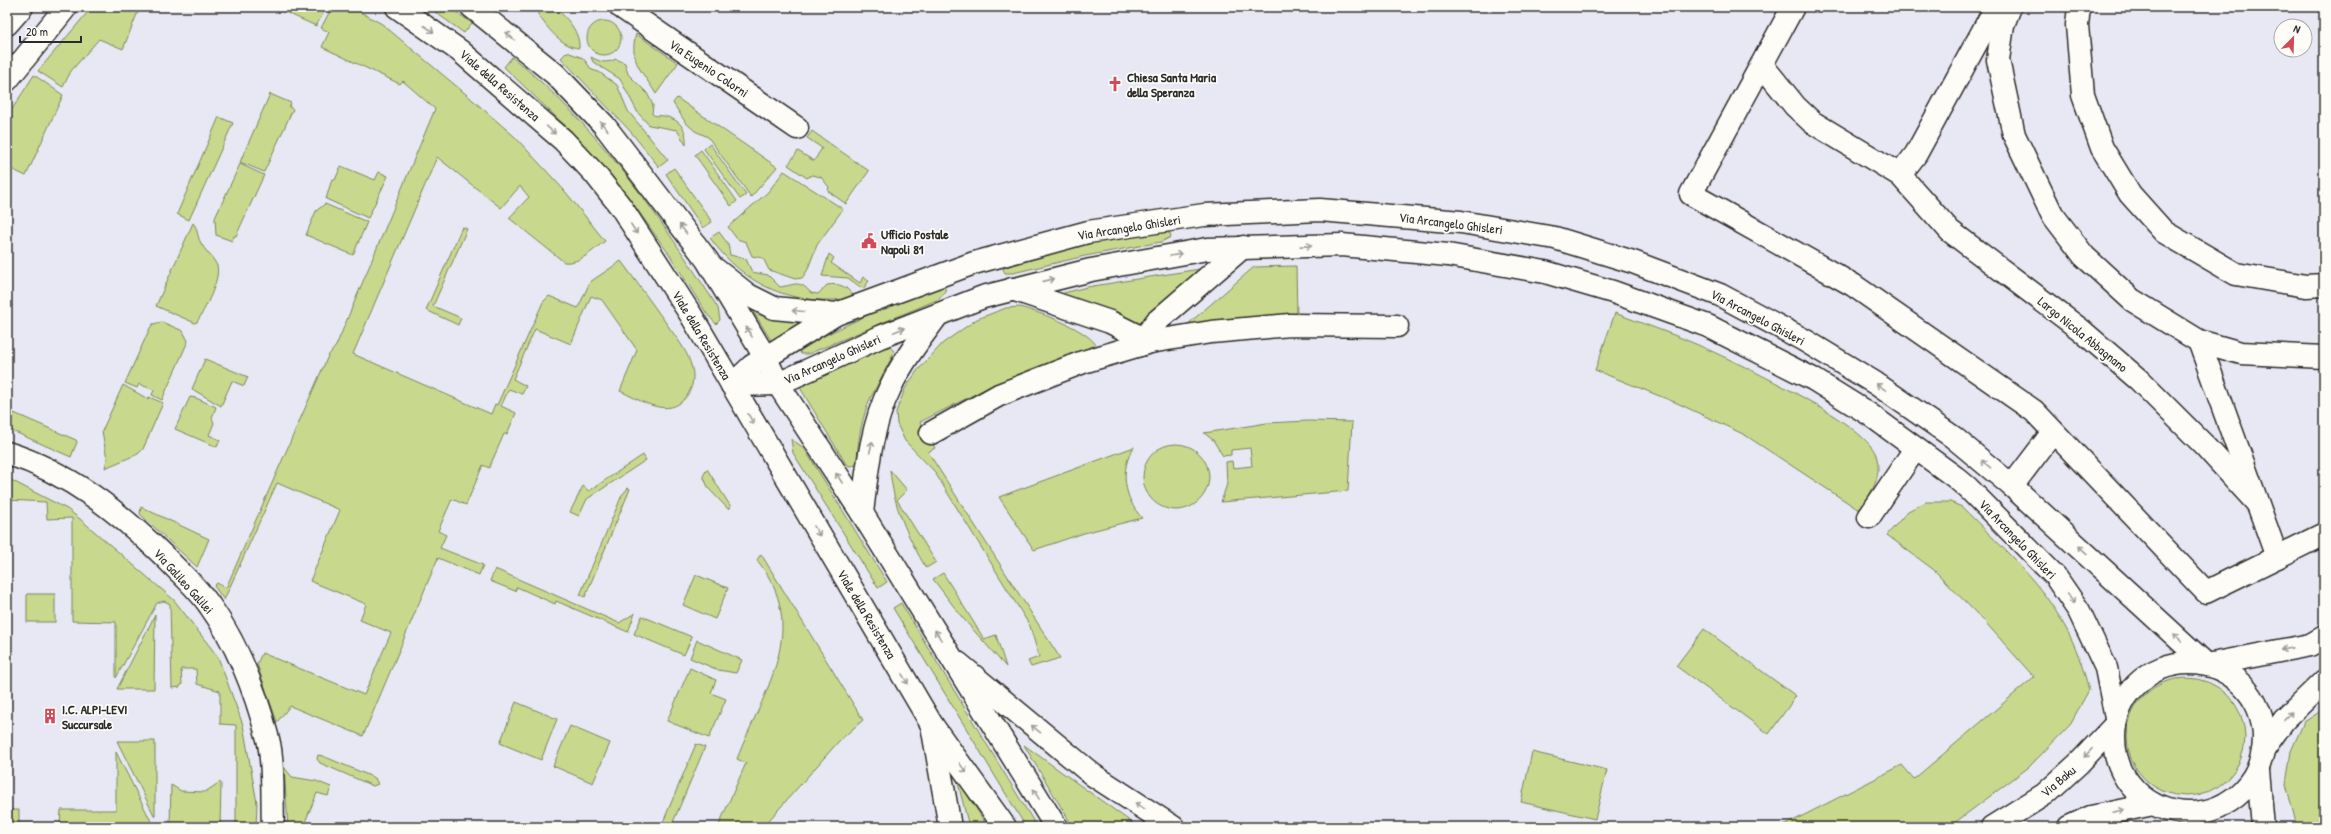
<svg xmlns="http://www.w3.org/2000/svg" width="2331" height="834" font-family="'Patrick Hand',sans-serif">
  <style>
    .green { fill: #c8d98d; stroke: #7a825c }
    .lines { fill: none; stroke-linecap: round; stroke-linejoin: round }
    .street-casing { stroke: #2b2b2b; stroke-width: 25 }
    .secondary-casing { stroke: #2b2b2b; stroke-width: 25 }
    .street { stroke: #fdfcf7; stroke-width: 22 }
    .secondary { stroke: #fdfcf7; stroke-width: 22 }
    .oneway { stroke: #9e9e9b }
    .labels { text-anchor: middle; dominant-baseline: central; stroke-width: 3.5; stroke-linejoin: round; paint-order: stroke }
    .street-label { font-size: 13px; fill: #2b2b2b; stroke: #fdfcf7 }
    .poi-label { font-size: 13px; font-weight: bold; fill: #2b2b2b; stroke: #fdfcf7; text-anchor: start }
  </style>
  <rect width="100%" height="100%" fill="#e8e8f4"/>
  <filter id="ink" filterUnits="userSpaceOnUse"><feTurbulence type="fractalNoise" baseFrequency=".025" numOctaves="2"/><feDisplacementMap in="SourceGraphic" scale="8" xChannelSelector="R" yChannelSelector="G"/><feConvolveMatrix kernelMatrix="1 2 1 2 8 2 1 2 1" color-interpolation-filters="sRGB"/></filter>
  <g filter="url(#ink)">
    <g class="green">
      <path d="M92,7H143L137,14L123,49L99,39L71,71L63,87L38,71Z"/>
      <path d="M274,7H327L316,26Z"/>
      <path d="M332,7H351L382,24L467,95L515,137L564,190L605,241C593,250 580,264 564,262L509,218L529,197L520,186L501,208L437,157L353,354L491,414L495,404L497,405L543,302L549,296L578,308L590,282L621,261C636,281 651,302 666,323C675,336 687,350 691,365C695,376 693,388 686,397C669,420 640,400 620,391L637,350L602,300L591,296L571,344L535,329L513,379L526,386L522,394L509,389L501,406L516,413L507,434H504L489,468L483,465L466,505L452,499L438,531L446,535L440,548L483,565L479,575L438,558L363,736L290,706L277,722L257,664L262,653L364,695L391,633L360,620L366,604L310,581L340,510L277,483L224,600L214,586L217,583L226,588L328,356L336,346L435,109L403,81L400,84L322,47L329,32L321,28Z"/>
      <path d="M428,7H449L472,23L464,33Z"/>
      <path d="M534,7H554C566,17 580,31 579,48C560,47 542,22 534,7Z"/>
      <circle cx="604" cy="38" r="17"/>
      <path d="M636,34L678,63L656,94C644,73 628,62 636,34Z"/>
      <path d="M567,52L583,58L592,70L599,72L617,85L628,111L668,160L659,167L631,132L561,58Z"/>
      <path d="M512,57C598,126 659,216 718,308L720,320L716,324L707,314L669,254L626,194L577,137L504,67Z"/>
      <path d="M591,57C600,62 606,64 616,59L625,63L628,74L647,93L653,105L652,114C656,117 659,115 664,116C680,120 687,128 686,145L677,130L649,125L638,113L620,79L593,62Z"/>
      <path d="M34,75L63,95L26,176L9,168L7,172V117Z"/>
      <path d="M270,94L291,103L289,107L293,109L264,172L240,162Z"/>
      <path d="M677,98L777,167L751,197L708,137L695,131L686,123L673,103Z"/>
      <path d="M219,117L233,123L189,220L177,214Z"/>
      <path d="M812,131L869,171L846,204L828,191L829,187L821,177L812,175L807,178L788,165L798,151L814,161L822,148L807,138Z"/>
      <path d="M710,144L746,195L740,199L704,149Z"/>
      <path d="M701,150L737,201L731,206L695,155Z"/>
      <path d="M240,164L264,175L236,236H234L232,241L216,235L215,218Z"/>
      <path d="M341,166L375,180L379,172L388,176L368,218L326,199L332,179L335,180Z"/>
      <path d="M674,168L712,222L703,228L666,174Z"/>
      <path d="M784,171L843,209L817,245L807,271L802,278L795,279L769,270L763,258L752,256L746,242L737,239L728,227L768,192Z"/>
      <path d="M325,204L367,222L353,255L306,235L316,211Z"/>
      <path d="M193,223C198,228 197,237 201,243C205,251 214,258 217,266C221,279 204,311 197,322L195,323L156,306Z"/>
      <path d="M462,227L467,229L433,306L461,318L458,325L426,310Z"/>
      <path d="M719,232L728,244L730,255L746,259L752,272L768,275L780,287C795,285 799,279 811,293L818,294L827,285C839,283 848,286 854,298C793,307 746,287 710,238Z"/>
      <path d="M1159,232L1170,233L1171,237L1161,242L1085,256L1013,273H1005L1003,269L1010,264L1083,244Z"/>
      <path d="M829,254L834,258L831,263L860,283L863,277L869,281L863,289L848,278L822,276Z"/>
      <path d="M1296,266L1297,318L1181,330L1254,267Z"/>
      <path d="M1206,268L1148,321L1134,326L1056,295L1087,287Z"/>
      <path d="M944,286L946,291L939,299L808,354H801L799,350L807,344L874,312Z"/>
      <path d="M748,303L805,320L774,345Z"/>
      <path d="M1020,307C1040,313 1091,329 1099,350L1046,365L995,384L920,422L935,448L928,452L1060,658L1031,667L1028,661L1039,657L1030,626L934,471L905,441L897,424L896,412L905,389L917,371L943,343L977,319L1006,308Z"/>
      <path d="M1615,313C1643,324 1671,333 1698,345C1732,360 1865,422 1876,455C1883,477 1871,493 1859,510L1745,435L1677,403L1595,370Z"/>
      <path d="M162,322L183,331L188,341L162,400L152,395L154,390L139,384L137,388L125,383L150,328L153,324Z"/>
      <path d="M885,347H890L894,351C894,355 872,394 868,403C861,424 857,444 857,465L850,466L846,464L799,386Z"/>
      <path d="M205,359L248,377L244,386L232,381L221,406L192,389Z"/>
      <path d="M123,385L148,399L149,397L163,403L143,449L138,454L105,468L107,459L102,431Z"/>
      <path d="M190,397L196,398L216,407L212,418L214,423L209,435L220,440L217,447L175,429Z"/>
      <path d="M14,413L76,440L77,442L71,457L8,429Z"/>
      <path d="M1308,421L1352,422L1348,491L1221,502L1227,484L1226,462L1232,461L1233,468L1252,466L1250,448L1231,450V455L1223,456L1213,440L1204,433L1267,423Z"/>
      <path d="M791,439L804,448L887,582L878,588L793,453Z"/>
      <circle cx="1176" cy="477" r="33"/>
      <path d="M1134,447C1119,469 1124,499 1142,518L1084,533L1034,550L999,497Z"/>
      <path d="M643,455L646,460L587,499L579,516L570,512L583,486L589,491Z"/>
      <path d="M707,469L731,507L728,509L709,489L703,476Z"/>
      <path d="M890,470L907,490L897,500L936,562L926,568C908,537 893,506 890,470Z"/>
      <path d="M7,478L67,509L80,519L174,600L218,657L243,725L257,803L256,827H236V725L220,724V691L197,684L196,669H181L182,684L180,687L172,688L170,604L164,601L157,603L116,678V622L72,621V518L47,519L46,502L7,500Z"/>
      <path d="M628,488L630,489L585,597L580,595L622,495Z"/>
      <path d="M1926,502H1950L1962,507C1996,541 2041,582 2064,625C2076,645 2083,668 2089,690L2069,726L2029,767L1949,827H1781L1902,765L1914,779L2034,677L1986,623L1934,570L1887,535L1908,511Z"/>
      <path d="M141,507L209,539L197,567L140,514Z"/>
      <path d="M761,554L863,720L839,741L763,827H718L746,763L737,759C763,691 812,628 757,560Z"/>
      <path d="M495,569L619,623L635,613L628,632L556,601L555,604L517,587L515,591L490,581Z"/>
      <path d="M943,573L984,639L996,635L1006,667L961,616L933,579Z"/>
      <path d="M696,575L728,588L715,619L683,605Z"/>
      <rect x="27" y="594" width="28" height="28"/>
      <path d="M901,603L1037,827H1026L893,608Z"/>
      <path d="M155,615L154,689H117Z"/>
      <path d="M642,616L692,637L684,655L634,634Z"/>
      <path d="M1704,629L1796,696L1769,734L1676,666Z"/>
      <path d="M697,640L742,660L736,673L718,670L690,658Z"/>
      <path d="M690,668L716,680L711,693L726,699L709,738L667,721Z"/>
      <circle cx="2186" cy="737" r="59"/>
      <path d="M516,702L557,719L541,760L500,743Z"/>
      <path d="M2324,709V827H2297L2286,784L2291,751L2304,722Z"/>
      <path d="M570,726L610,743L593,783L553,766Z"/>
      <path d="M117,741H155V817Z"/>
      <path d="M696,744L705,747L671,827H661Z"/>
      <path d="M1024,745L1138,827H1073Z"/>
      <path d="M116,752L154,827H7V810H19V823L60,824L61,810H116Z"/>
      <path d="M1532,752L1607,770L1595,819L1521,802Z"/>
      <path d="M318,755L323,756L375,778L378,784L373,786L320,763L317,759Z"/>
      <path d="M284,767L292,777L316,781L331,787L328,796L317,793L303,827H288Z"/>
      <path d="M957,779L988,827H969Z"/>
      <path d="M220,782L221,784L220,827H170L171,785L181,791L205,792Z"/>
    </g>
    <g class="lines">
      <g class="street-casing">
        <g id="street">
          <path d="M621,7L797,128"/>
          <path d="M1793,7L1691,194L1853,285L2034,411L2206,592L2324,534"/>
          <path d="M2010,7L2003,25L1998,60L2014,135L2052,214L2084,256L2132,300L2199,341L2241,353L2324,357"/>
          <path d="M2079,7L2077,25L2083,95L2102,148L2130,194L2164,232L2236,274L2306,286L2324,285"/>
          <path d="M7,24L22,7"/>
          <path d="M1762,65L1795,106L1812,122L1900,175L1950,231L2081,330L2139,380L2207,448L2257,503"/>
          <path d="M7,80L66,7"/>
          <path d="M1900,175L1916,154L1996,7"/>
          <path d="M711,266L748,295L774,308L836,314"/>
          <path d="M1012,289L1110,322L1136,335L1140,345"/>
          <path d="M2199,341L2277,557"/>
          <path d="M1150,342L1148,333L1156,322L1243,247"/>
          <path d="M732,385L752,366L836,314L974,263L1088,232L1204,215L1320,210L1461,222L1555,238L1633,262L1720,295L1804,340L1875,383L1953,437L2012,486L2207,665"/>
          <path d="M732,385L778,384L880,337L983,297L1091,270L1207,249L1342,245L1448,255L1545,272L1613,292L1708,326L1813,379L1869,414L1955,477L1968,488L2055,576L2079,611L2106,668L2116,718"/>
          <path d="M931,433L999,395L1083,362L1150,342L1211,332L1290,325L1397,326"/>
          <path d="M7,453C70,473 119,512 165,557C180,573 198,588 210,606C238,645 256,693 268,739C274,761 272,803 273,827"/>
          <path d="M2012,486L2053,432"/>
          <path d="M862,513C867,471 871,426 890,388C902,362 920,339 937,316"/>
          <path d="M1869,517L1915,449"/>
          <path d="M958,663L1093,775L1173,827"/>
          <path d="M932,725L950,827"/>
        </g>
      </g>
      <g class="secondary-casing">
        <g id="secondary">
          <path d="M397,7L460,51L563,140L595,174L621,207L691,315L932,725L1005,827"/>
          <path d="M472,7L555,74L604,125L707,260L765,357L778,384L862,513L1056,827"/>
          <circle cx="2189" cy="738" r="75"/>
          <path d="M2207,665L2310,645L2324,637"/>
          <path d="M2265,747L2284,720L2324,681"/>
          <path d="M2258,771L2263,827"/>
          <path d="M1992,827L2045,794L2079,763L2115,725"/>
          <path d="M2069,827L2091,817L2153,804"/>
        </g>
      </g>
      <use href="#street" class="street"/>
      <use href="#secondary" class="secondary"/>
    </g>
    <defs><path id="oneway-shaft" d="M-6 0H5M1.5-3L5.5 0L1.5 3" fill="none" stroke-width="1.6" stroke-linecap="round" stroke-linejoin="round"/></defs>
    <g class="oneway">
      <use href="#oneway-shaft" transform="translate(429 29) rotate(35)"/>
      <use href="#oneway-shaft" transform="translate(510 36) rotate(-140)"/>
      <use href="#oneway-shaft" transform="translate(604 126) rotate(-130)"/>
      <use href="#oneway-shaft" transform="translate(551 130) rotate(41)"/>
      <use href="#oneway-shaft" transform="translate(634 229) rotate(57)"/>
      <use href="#oneway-shaft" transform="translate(683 229) rotate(-127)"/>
      <use href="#oneway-shaft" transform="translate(1306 246) rotate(-1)"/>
      <use href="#oneway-shaft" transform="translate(1176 255) rotate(-10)"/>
      <use href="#oneway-shaft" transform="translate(1049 280) rotate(-13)"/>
      <use href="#oneway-shaft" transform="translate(798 311) rotate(-175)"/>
      <use href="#oneway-shaft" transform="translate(899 330) rotate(-21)"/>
      <use href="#oneway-shaft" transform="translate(749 332) rotate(-122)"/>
      <use href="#oneway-shaft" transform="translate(1881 387) rotate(-145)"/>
      <use href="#oneway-shaft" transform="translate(751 419) rotate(60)"/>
      <use href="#oneway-shaft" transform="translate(871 447) rotate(-77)"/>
      <use href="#oneway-shaft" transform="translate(1986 464) rotate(-141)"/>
      <use href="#oneway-shaft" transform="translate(839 478) rotate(-123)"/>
      <use href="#oneway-shaft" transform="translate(817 531) rotate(59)"/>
      <use href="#oneway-shaft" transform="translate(2083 550) rotate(-137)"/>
      <use href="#oneway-shaft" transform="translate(2071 599) rotate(56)"/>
      <use href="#oneway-shaft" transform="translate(938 635) rotate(-122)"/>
      <use href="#oneway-shaft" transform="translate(2178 638) rotate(-137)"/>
      <use href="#oneway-shaft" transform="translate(2287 649) rotate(169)"/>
      <use href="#oneway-shaft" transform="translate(905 679) rotate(59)"/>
      <use href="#oneway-shaft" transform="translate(2288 716) rotate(-47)"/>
      <use href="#oneway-shaft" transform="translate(1036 729) rotate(-141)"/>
      <use href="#oneway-shaft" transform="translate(2088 753) rotate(133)"/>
      <use href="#oneway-shaft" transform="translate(963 768) rotate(54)"/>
      <use href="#oneway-shaft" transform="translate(1036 794) rotate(-122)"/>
      <use href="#oneway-shaft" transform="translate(1140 806) rotate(-147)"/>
      <use href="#oneway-shaft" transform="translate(2119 811) rotate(-12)"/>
    </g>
  </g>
  <defs>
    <g id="church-bare" transform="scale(1.2)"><path d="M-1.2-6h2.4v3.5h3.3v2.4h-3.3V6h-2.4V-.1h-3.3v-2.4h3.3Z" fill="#d1495b" stroke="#fdfcf7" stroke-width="2.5" paint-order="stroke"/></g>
    <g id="civic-bare" transform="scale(1.2)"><path d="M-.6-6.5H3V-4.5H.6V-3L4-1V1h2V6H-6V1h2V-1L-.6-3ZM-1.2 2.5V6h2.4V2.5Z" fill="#d1495b" stroke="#fdfcf7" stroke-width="2.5" paint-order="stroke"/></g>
    <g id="building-bare" transform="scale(1.2)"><path d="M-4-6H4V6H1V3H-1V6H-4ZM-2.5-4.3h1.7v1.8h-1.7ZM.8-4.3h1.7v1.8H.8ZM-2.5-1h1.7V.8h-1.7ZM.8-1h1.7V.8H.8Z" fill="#d1495b" stroke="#fdfcf7" stroke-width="2.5" paint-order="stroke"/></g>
  </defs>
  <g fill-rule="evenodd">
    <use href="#church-bare" x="1115" y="84"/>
    <use href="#civic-bare" x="869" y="241"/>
    <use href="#building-bare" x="50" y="716"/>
  </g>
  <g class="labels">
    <g class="street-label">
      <text transform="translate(709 68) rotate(34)">Via Eugenio Colorni</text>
      <text transform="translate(500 85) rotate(41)">Viale della Resistenza</text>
      <text transform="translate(1451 223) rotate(7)">Via Arcangelo Ghisleri</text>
      <text transform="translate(1129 227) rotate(-9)">Via Arcangelo Ghisleri</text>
      <text transform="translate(1758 317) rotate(28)">Via Arcangelo Ghisleri</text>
      <text transform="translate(2083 334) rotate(39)">Largo Nicola Abbagnano</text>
      <text transform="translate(702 335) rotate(59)">Viale della Resistenza</text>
      <text transform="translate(832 359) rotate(-24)">Via Arcangelo Ghisleri</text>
      <text transform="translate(2018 539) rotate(46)">Via Arcangelo Ghisleri</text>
      <text transform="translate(184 581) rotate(48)">Via Galileo Galilei</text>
      <text transform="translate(867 614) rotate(59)">Viale della Resistenza</text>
      <text transform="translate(2058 781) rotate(-40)">Via Baku</text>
    </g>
    <g class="poi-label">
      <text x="1127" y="77">Chiesa Santa Maria<tspan x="1127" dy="15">della Speranza</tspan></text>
      <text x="881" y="234">Ufficio Postale<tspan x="881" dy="15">Napoli 81</tspan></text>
      <text x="62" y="709">I.C. ALPI-LEVI<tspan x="62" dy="15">Succursale</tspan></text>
    </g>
  </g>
  <rect width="2331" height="834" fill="none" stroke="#fdfcf7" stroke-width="24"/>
  <rect x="12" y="12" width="2307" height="810" fill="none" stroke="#2b2b2b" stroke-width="1.5" filter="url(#ink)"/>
  <g transform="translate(2293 38) rotate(23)"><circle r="19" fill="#fdfcf7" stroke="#a9a8a5"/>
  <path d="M0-3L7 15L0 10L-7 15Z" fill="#d1495b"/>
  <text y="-6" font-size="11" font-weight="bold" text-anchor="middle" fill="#2b2b2b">N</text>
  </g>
  <path d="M20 36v6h61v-6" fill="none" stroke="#2b2b2b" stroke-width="2"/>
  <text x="26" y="36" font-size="12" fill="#2b2b2b" stroke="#fdfcf7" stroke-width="3" paint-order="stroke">20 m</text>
</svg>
